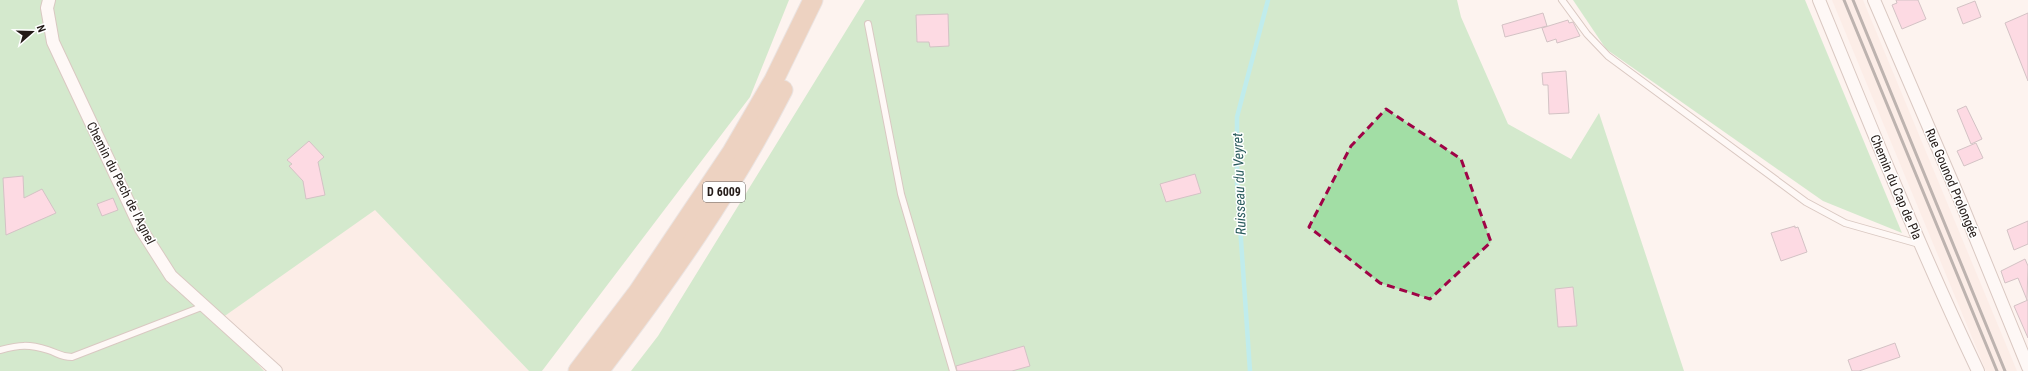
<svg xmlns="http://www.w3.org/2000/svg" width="2028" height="371" font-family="'Roboto Condensed',sans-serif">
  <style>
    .built { fill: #fbe6de }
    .green { fill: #a2dea5 }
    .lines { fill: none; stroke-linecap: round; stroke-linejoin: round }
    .stream { stroke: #77e5e9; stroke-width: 4.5 }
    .building { fill: #fcbcd6; stroke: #a08891 }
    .service-casing { stroke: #ae968c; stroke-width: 8 }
    .minor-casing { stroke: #ae968c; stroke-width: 14 }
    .primary-casing { stroke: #d3d1d1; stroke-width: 21 }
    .service { stroke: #fff; stroke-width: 6 }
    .minor { stroke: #fff; stroke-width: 12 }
    .primary { stroke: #daac89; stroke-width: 19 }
    .rail { stroke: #6f6663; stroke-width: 3 }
    .marked { fill: none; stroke: #9f0346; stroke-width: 3; stroke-dasharray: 8 5; stroke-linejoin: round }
    .labels { text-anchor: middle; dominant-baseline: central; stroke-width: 3; stroke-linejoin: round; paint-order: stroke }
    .shield { fill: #fff; stroke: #655f5d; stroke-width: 1 }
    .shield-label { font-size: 12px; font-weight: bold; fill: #231a17 }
    .street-label { font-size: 13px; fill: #231a17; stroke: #fff }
    .water-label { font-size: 14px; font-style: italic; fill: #2a5b5d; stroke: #fff }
  </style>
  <rect width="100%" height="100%" fill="#fdf3ef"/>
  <g class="built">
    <path d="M1832,0H1863L2017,371H1986Z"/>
    <path d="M375,209L529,371H264L218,320Z"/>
  </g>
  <g class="green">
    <path d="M0,0H789L750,97L542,371H529L375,210L219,320L264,371H0Z"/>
    <path d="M865,0H1457L1461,17L1508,124L1571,159L1599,113L1684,371H631L658,336Z"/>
    <path d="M1573,0H1805L1902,233L1823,201L1606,49Z"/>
  </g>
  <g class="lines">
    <path class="stream" d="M1250,371L1237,182V117L1268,0"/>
  </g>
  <g class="building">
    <path d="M1896,0H1918L1926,19L1902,29L1892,5L1897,3Z"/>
    <path d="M1975,1L1981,17L1963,24L1957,8Z"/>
    <path d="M1543,13L1547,26L1505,37L1502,25Z"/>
    <path d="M2028,13V81L2005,23Z"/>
    <path d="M948,14L949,46L930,47L929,42H917L916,15Z"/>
    <path d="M1568,20L1569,23L1573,22L1580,36L1557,43L1556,39L1547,42L1542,28Z"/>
    <path d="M1566,71L1569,113L1549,114L1548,85H1543L1542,73Z"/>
    <path d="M1966,106L1982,139L1971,144L1957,110Z"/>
    <path d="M309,141L324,157L318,162L325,195L306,199L303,181L289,166L292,164L287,160Z"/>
    <path d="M1976,143L1983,158L1964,166L1957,151Z"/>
    <path d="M1195,174L1201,193L1166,202L1160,184Z"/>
    <path d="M23,176L24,198L42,189L56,213L6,235L3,178Z"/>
    <path d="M113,198L118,210L102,216L97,204Z"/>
    <path d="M2028,221V244L2014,250L2007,230Z"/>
    <path d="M1795,226V228L1798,227L1807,252L1781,261L1771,233Z"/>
    <path d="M2025,259L2028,266L2027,300L2018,278L2005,283L2001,271Z"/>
    <path d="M1573,287L1577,326L1558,327L1555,289Z"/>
    <path d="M2028,300V338L2014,306Z"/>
    <path d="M1895,343L1900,357L1859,371H1852L1848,360Z"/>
    <path d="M1024,346L1030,366L1012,371H957L956,366Z"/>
  </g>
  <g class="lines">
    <g class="service-casing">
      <g id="service">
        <path d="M1562,0L1587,34L1608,56L1806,202L1845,223L1919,244"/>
        <path d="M868,24L901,194L953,371"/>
        <path d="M0,350C20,345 28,344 48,350C58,353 60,357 72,357L204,306"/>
      </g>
    </g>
    <g class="minor-casing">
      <g id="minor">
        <path d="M49,0L47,8L53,42L141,229L171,276L276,371"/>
        <path d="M1819,0C1870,125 1920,249 1978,371"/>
        <path d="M1874,0L1960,200L2028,367"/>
      </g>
    </g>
    <g class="primary-casing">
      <g id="primary">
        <path d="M578,371L638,292L732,152L774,80L813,0"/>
        <path d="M599,371C667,282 732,190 783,90"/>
      </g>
    </g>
    <use href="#service" class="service"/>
    <use href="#minor" class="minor"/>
    <use href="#primary" class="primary"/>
    <g class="rail">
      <path d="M1844,0L1997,371"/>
      <path d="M1853,0L2005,371"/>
    </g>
  </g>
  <path d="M0 0H2028V371H0ZM1386,109L1461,159L1491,242L1430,299L1380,283L1309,227L1351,146Z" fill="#fdf3ef" fill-opacity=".55" fill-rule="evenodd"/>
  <path class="marked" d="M1386,109L1461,159L1491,242L1430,299L1380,283L1309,227L1351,146Z"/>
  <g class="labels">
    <rect class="shield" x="703" y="182" width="42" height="20" rx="3"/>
    <g class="shield-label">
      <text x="724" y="192">D 6009</text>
    </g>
    <g class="street-label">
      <text transform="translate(121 183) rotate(63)">Chemin du Pech de l'Agnel</text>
      <text transform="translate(1952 183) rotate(67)">Rue Gounod Prolongée</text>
      <text transform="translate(1896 187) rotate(67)">Chemin du Cap de Pla</text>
    </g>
    <g class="water-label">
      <text transform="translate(1239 184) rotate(-92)">Ruisseau du Veyret</text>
    </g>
  </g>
  <g transform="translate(32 32) rotate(70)" stroke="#ffffff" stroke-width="3" paint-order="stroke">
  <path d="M0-3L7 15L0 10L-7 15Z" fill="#231a17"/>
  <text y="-6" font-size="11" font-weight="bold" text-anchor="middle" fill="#231a17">N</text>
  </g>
</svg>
